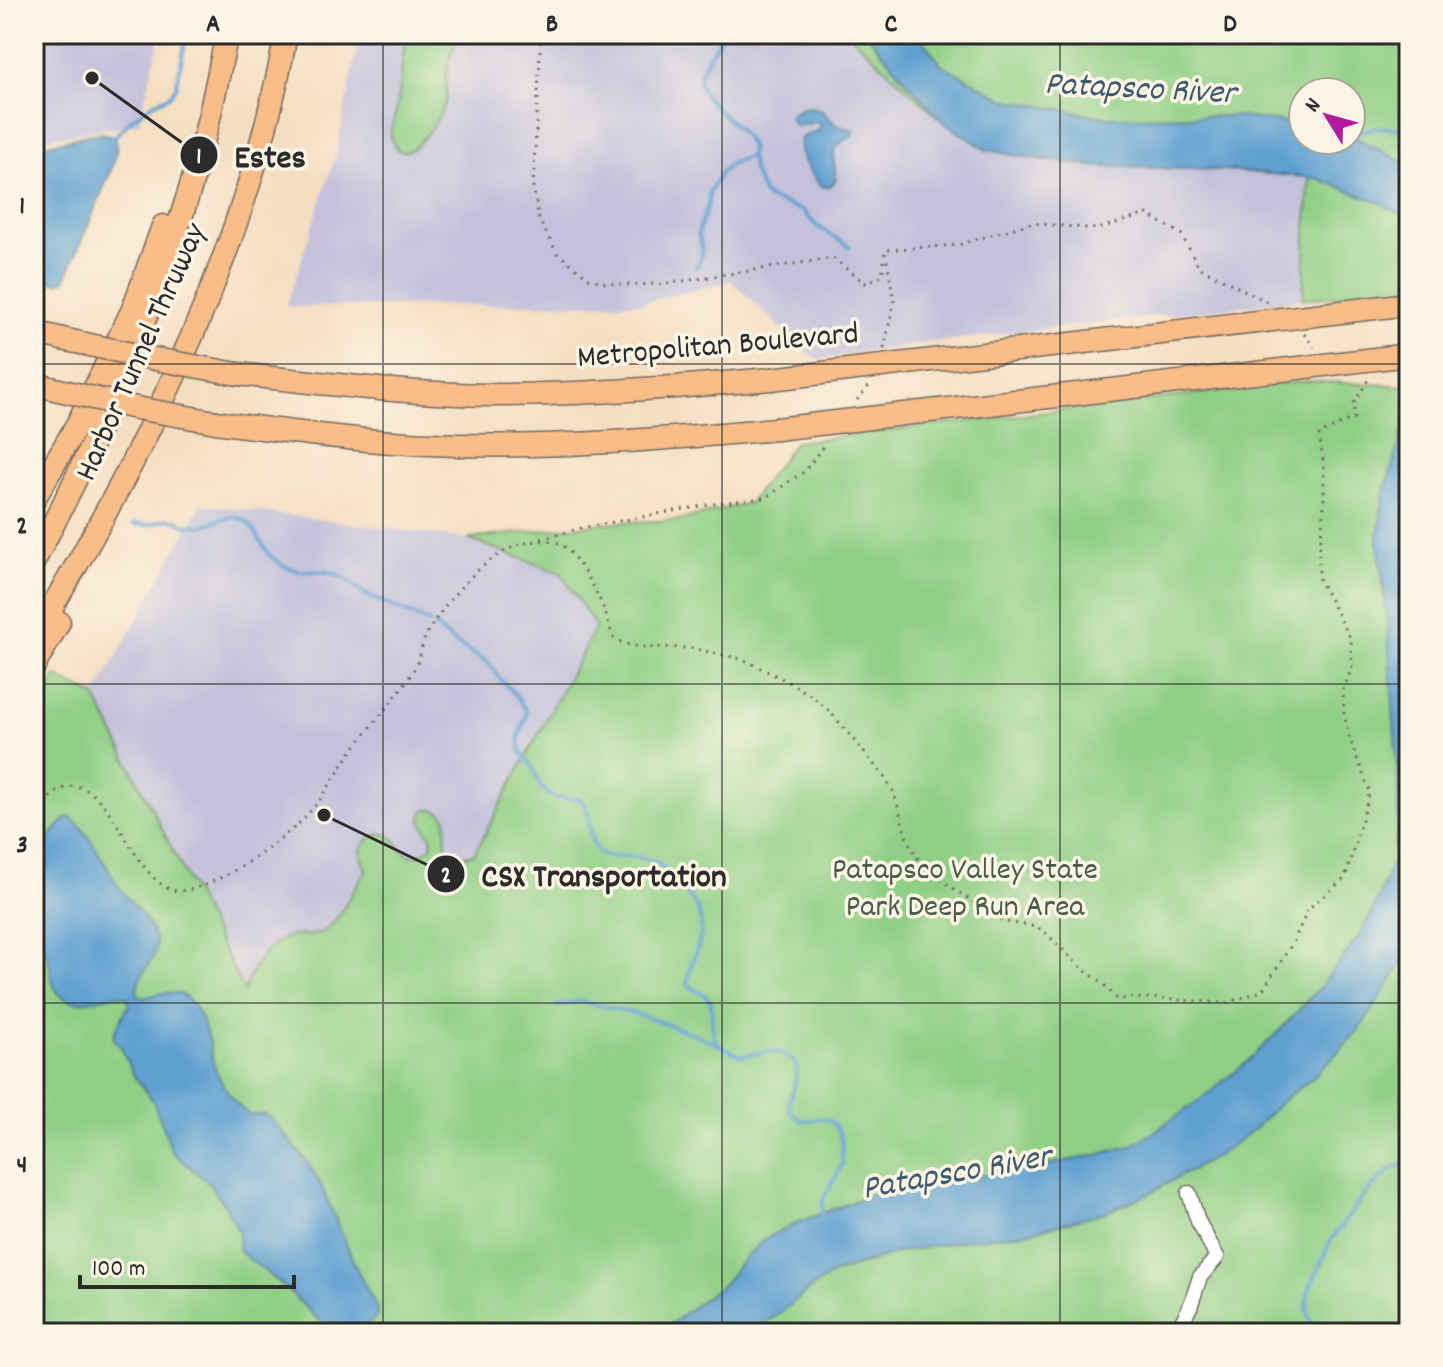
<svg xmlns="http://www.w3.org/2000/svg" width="1443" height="1367" font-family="Dekko,sans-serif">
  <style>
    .industrial { fill: #c3c1db }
    .green { fill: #90cf86; stroke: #5e7d58; stroke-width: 2; fill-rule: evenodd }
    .water { fill: #5ea0d1; stroke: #44667e; stroke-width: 2 }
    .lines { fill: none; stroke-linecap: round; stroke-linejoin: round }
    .stream { stroke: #5ea0d1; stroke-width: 4 }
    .minor-casing { stroke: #726a60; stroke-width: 17 }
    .highway-casing { stroke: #726a60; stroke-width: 25 }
    .path { stroke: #726a60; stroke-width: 3; stroke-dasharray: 2 6; stroke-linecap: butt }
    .minor { stroke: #fff; stroke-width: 14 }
    .highway { stroke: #f8bd89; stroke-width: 22 }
    .highway-bridge-casing { stroke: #726a60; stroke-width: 25; stroke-linecap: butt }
    .highway-bridge { stroke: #f8bd89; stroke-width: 22 }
    .grid { fill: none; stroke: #2b2b2b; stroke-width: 2; stroke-opacity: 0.55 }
    .labels { text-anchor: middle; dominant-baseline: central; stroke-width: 7; stroke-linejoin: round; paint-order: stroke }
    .street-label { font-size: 32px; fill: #2b2b2b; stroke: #fcf5e5 }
    .park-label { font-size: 32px; fill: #495c46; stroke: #fcf5e5 }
    .water-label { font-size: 34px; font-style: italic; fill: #3f5a6d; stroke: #fcf5e5 }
    .leader { fill: none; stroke: #2b2b2b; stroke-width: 3 }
    .callout-dot { fill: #2b2b2b; stroke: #fcf5e5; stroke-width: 3 }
    .mark-label { font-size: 24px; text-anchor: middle; font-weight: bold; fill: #fff }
    .callout-label { font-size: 34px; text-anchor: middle; font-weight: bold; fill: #2b2b2b; stroke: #fcf5e5; stroke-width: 7; stroke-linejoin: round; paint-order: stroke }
    .neatline { fill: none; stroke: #2b2b2b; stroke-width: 3 }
    .grid-label { font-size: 26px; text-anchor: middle; font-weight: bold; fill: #2b2b2b }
  </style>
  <rect width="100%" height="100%" fill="#fcf5e5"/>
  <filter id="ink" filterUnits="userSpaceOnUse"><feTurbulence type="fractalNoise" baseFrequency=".0125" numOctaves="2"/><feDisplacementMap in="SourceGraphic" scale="16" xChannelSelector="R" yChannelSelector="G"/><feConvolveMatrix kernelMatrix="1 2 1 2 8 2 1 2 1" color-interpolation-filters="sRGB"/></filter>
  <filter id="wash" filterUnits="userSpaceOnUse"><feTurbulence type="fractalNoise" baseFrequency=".006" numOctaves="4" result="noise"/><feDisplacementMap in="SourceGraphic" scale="32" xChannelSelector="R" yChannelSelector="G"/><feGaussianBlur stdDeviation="1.8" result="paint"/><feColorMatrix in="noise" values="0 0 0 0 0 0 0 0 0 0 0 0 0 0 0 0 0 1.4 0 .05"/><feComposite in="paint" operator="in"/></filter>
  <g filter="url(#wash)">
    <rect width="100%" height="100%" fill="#f5dec1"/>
    <g class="industrial">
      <path d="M34,34H161L139,123L34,140Z"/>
      <path d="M360,34H849L942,121L987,150L1026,157L1093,166L1225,170L1309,177L1303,299L918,344L816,360L731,281L641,303L286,307L336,154Z"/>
      <path d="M201,504L469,539L562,573L596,627L430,934L256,1019L95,696Z"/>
    </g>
    <g class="green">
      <path d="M406,34H463C451,50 447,60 446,79C446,88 448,96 445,104C440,116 412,164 397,149C393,145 391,138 391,132C392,122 397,112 398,102C402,79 402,57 406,34Z"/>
      <path d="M849,34H1409V290L1303,299L1309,177L1225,170L1093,166L1026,157L987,150L942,121ZM1303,92H1351V140H1303Z"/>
      <path d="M1305,381L1409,386V1333H34V715L56,676L95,696L244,992C250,971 267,941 291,936C304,934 315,938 327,929C345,914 350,889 366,872C365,866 361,859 361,854C362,840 377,830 390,836C398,840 399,850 407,854C417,858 423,853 431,847L432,839C427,828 417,821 424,810C475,804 415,867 474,854L596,627L561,573L468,539L605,523L679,520L749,503L795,442Z"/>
    </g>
    <g class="water">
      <path d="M867,34H918L941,64L1004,99L1104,117L1233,116L1303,125V140H1351V137H1354L1409,165V220L1381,203L1316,178L1225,170L1093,166L1026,157L987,150L942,121L906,81Z"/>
      <path d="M812,107C827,110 830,123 840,127C845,128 849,128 853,130L854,133C849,139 842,141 837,146C830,154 836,169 836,180C831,186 826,190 819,184C811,171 795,155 801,138L818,130L821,125L816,122L797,126L790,121V116C797,109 802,108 812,107Z"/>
      <path d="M98,133L110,135L116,139V153L112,168L65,280L58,283L52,282L34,273V147Z"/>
      <path d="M1409,409V953L1359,1030L1315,1076L1281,1102L1253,1130L1219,1155L1146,1195L1106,1212L1025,1233L960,1241L896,1253L835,1273L810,1289L779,1314L747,1333H659L724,1283L743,1260L765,1239L791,1225L868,1196L902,1188L1047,1165L1096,1155L1130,1146L1151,1134L1205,1096L1247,1062L1282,1028L1320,987L1360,935L1377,901L1392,862L1398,823V780L1387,620L1378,541L1383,498Z"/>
      <path d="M69,817C87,826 107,870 119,887C128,901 142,913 150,927C152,931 156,939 156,944C156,963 133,976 138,995L143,998C154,995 169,990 180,994C196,1000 204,1026 209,1041C211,1049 211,1057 214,1065C221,1085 234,1102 249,1115L263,1114L270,1117L308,1163L321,1185L357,1270L376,1306L377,1316C369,1326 353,1336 339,1332C323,1328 300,1301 287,1289C271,1276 255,1263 238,1250L239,1232L227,1209L210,1184L172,1152L163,1126L153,1101L134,1076L121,1047L114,1040L115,1031L129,1004L127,997C106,989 83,1012 62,996C51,988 52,975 49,963C46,947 37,931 34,916C33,909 32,873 34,867C37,854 58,823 69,817Z"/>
    </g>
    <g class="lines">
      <g class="stream">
        <path d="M722,34C716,46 701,66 699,79C697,94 730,120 740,131C744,136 748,142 751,147L750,156L752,168L763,193L768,198L803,211L817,226L850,247"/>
        <path d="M1351,135L1376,127L1409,129"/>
        <path d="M114,137L133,118L151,105L169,96L176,87L187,34"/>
        <path d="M696,267L701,258L702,248L698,233L708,205L709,193L721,172L732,163L750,156"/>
        <path d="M134,524L147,525L167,519L176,520L186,525L201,526L223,519L235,517L244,520L251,526L270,556L282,565L299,571L328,572L337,575L346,579L364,594L430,623"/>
        <path d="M435,626L455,643L489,663L501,680L515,694L526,711V717L519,736L520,750L531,765L542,789L554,798L580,799C594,813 586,837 597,850C607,862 625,854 638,857C643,858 651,860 656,862C664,867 692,898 697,908C701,916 702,928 700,938C697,954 687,968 688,985L706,996L711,1002L713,1035L720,1046"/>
        <path d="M556,1006L580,1001L637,1014L697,1035L741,1056L771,1051L781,1053L794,1061L797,1069L794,1087L789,1102L790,1111L800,1120L808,1121L822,1118L832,1122L837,1129L842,1141V1165L823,1199L822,1216"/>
        <path d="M1316,1333L1307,1311L1308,1292L1331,1240L1369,1190L1391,1169L1409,1163"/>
      </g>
    </g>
  </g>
  <g filter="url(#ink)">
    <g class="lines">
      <g class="minor-casing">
        <path id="minor" d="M1176,1333L1190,1307L1200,1277L1217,1257L1198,1221L1189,1193"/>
      </g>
      <g class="highway-casing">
        <g id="highway">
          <path d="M34,332L62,339"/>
          <path d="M238,374C327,384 416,395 505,395C594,394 682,387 771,379"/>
          <path d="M216,422C275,430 333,438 392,442C520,451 649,441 776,429"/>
          <path d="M34,499L78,423L133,309L163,226"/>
          <path d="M34,561C97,443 151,317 190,189C206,138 216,86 227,34"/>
          <path d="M34,636C69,581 100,524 130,467C200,330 259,186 286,34"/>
          <path d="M34,666L59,622"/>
        </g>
      </g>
      <g class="path">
        <path d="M541,34L533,186L539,220L557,253L589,278L605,283L631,285L663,284L833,258L865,283L882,276L885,250L958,245L1031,223L1097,229L1147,214L1181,234L1199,267L1269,303"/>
        <path d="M1304,334L1314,347"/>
        <path d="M884,349L894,301L886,254"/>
        <path d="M857,400L870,385"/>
        <path d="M541,539L581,528L718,503L765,498L805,471L826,442"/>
        <path d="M34,816C100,723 123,877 173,890C205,898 286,839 307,815C325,796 337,772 352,751C368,730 385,710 401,689C408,680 415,669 419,658C422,648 423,639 429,630C451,594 493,544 538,541C548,540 558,541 566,548C579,560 601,598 606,615C609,623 610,630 614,638L624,644L640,647L691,648L742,659L787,681L810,695L827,709L839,722L886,779L894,793L907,839L917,857L927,870L993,916L1008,922L1036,927L1044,931L1074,961L1089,974L1101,981L1117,999L1146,998L1226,1003L1262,991L1294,941L1308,909L1345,878L1370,792L1350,740L1344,714L1343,690L1352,667L1351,639L1319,580V555L1324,505V467L1319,434L1354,418V403L1370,377"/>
      </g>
      <use href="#minor" class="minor"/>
      <use href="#highway" class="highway"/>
      <g class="highway-bridge-casing">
        <g id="highway-bridge">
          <path d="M62,339L155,359L238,374"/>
          <path d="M771,379L1409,304"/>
          <path d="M42,386L136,408L216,422"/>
          <path d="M776,429L1409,355"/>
        </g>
      </g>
      <use href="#highway-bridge" class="highway-bridge"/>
    </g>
  </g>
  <path class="grid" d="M383,34V1333M722,34V1333M1060,34V1333M34,364H1409M34,684H1409M34,1003H1409"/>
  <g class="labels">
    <g class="street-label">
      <text transform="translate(718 348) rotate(-5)">Metropolitan Boulevard</text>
      <text transform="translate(143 353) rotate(-66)">Harbor Tunnel Thruway</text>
    </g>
    <g class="park-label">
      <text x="965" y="872">Patapsco Valley State<tspan x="965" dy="37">Park Deep Run Area</tspan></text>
    </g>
    <g class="water-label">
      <text transform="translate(1140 91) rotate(3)">Patapsco River</text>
      <text transform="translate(957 1175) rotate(-10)">Patapsco River</text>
    </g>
  </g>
  <path class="leader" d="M92 78L199 155M324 815L446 874"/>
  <g class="callout-dot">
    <circle cx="92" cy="78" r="8"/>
    <circle cx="324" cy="815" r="8"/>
    <circle cx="199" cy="155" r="20"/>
    <circle cx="446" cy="874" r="20"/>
  </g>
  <g class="mark-label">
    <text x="199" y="163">1</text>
    <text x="446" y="882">2</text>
  </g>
  <g class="callout-label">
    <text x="270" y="167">Estes</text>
    <text x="604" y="886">CSX Transportation</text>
  </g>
  <rect width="1443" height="1367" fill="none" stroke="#fcf5e5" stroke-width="88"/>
  <g transform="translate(1327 116) rotate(307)"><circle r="38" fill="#fcf5e5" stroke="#a8a49b" stroke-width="2"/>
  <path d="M0-6L14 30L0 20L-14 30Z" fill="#b5179e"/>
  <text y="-12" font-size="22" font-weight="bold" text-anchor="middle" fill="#2b2b2b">N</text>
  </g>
  <path d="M80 1275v12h214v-12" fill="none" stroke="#2b2b2b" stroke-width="4"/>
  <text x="92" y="1275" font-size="24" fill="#2b2b2b" stroke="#fcf5e5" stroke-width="6" paint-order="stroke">100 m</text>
  <rect x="44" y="44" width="1355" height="1279" class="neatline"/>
  <g class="grid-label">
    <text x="213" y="31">A</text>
    <text x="552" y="31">B</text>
    <text x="891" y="31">C</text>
    <text x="1230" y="31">D</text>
    <text x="22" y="213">1</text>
    <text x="22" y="533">2</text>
    <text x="22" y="852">3</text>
    <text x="22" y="1172">4</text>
  </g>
</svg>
